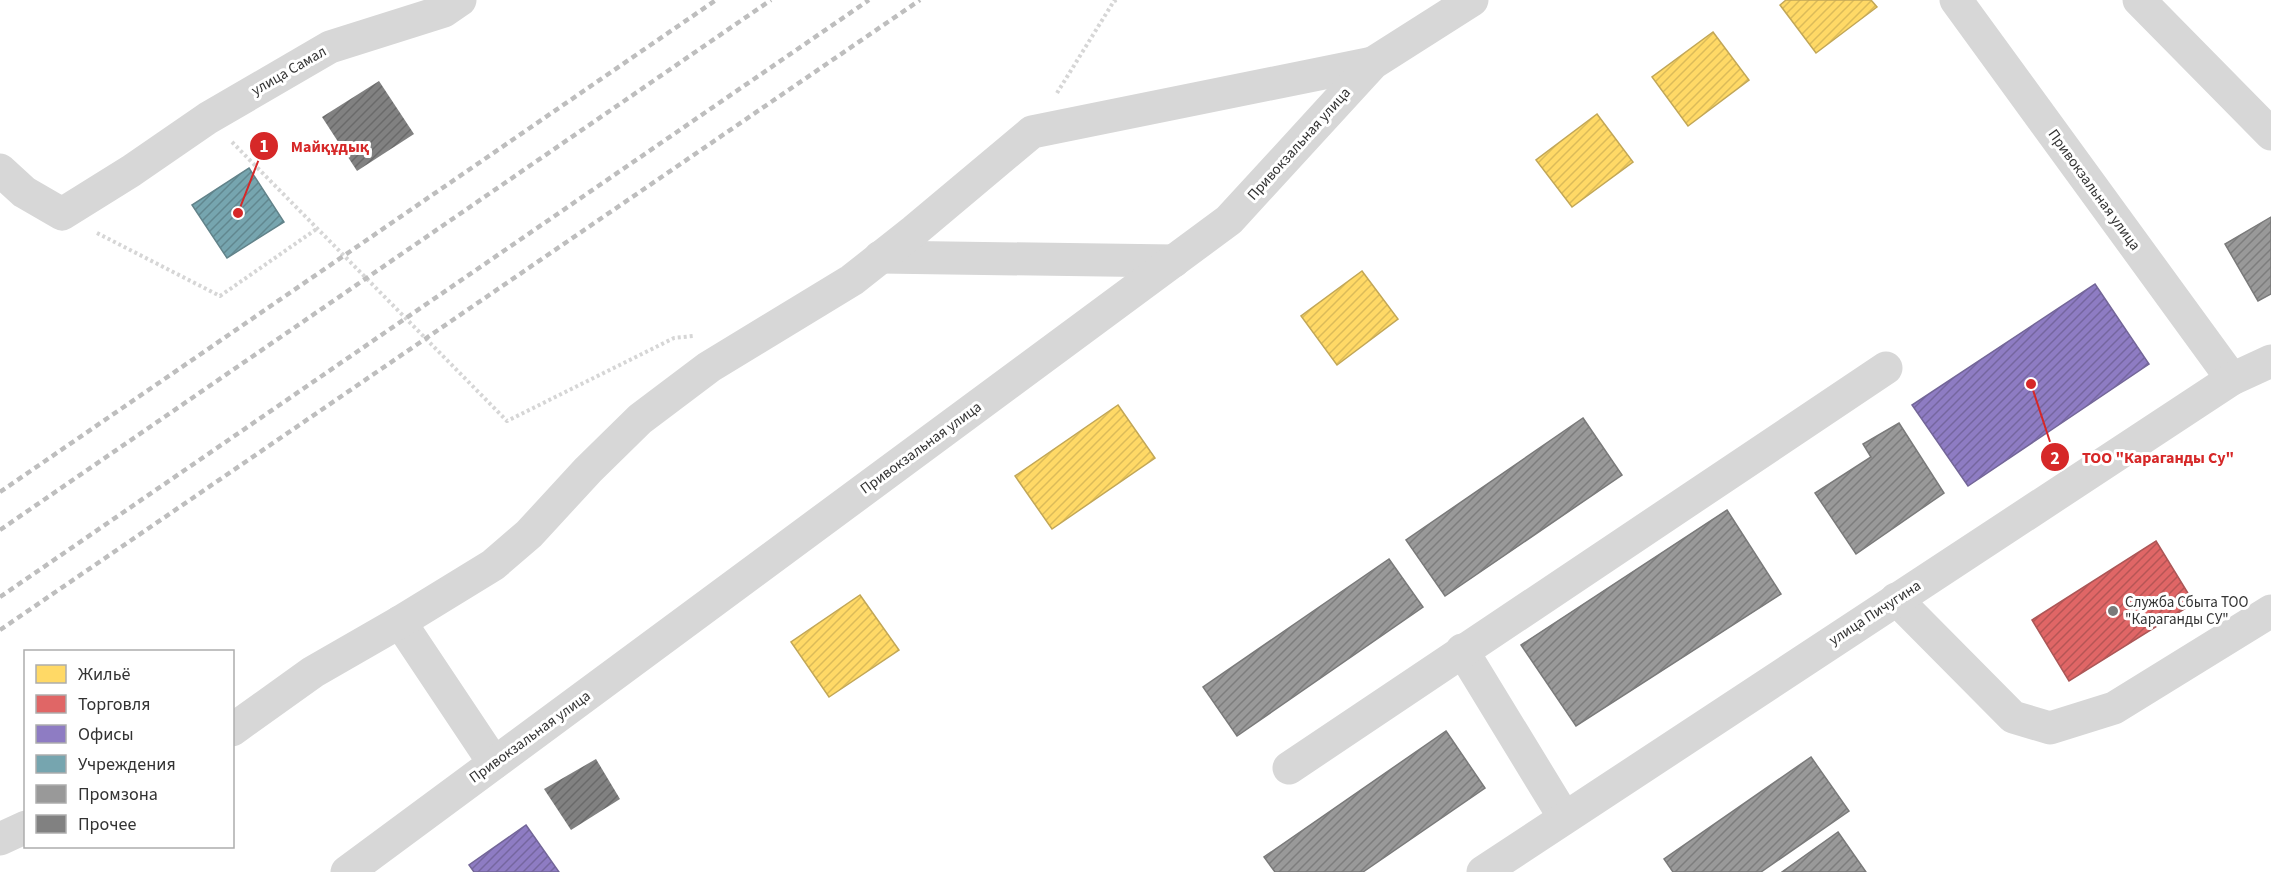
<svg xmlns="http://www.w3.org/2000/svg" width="2271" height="872" font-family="'Source Sans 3',sans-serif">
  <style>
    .homes { fill: url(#homes-hatch); stroke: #c2a757; stroke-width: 1.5 }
    .shops { fill: url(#shops-hatch); stroke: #ac5757; stroke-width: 1.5 }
    .offices { fill: url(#offices-hatch); stroke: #736698; stroke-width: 1.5 }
    .public { fill: url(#public-hatch); stroke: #62838a; stroke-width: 1.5 }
    .industry { fill: url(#industry-hatch); stroke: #7a7a7a; stroke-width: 1.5 }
    .building { fill: url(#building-hatch) }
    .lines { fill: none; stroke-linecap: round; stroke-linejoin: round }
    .path { stroke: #d6d6d6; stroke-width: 4; stroke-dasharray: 3 3; stroke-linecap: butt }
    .minor { stroke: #d7d7d7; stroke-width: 33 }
    .rail { stroke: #bebebe; stroke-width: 4.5; stroke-dasharray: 6 4.5; stroke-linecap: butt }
    .poi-dot { fill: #7a7a7a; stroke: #fff; stroke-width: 2 }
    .labels { text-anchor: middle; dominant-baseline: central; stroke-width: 6; stroke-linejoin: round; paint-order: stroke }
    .street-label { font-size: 15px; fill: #333; stroke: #fff }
    .poi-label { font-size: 15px; fill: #333; stroke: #fff; text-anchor: start }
    .leader { fill: none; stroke: #d62828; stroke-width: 2 }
    .callout-dot { fill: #d62828; stroke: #fff; stroke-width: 2 }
    .mark-label { font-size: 18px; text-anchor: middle; font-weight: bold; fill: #fff }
    .callout-label { font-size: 16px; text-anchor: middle; font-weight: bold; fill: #d62828; stroke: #fff; stroke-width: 6; stroke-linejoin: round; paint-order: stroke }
  </style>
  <defs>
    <pattern id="homes-hatch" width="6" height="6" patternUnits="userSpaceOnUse" patternTransform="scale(1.5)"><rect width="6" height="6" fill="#ffd966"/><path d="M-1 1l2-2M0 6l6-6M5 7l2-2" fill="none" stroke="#dbbb59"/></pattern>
    <pattern id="shops-hatch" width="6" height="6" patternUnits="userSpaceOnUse" patternTransform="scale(1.5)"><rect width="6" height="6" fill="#e06666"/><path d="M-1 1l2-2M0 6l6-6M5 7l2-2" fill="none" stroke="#b65555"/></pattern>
    <pattern id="offices-hatch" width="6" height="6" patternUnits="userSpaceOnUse" patternTransform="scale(1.5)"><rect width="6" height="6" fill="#8e7cc3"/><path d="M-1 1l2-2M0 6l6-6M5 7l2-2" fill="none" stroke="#75669f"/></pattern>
    <pattern id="public-hatch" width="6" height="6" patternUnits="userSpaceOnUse" patternTransform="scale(1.5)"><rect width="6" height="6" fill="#76a5af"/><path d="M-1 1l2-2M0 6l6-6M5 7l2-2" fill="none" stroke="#61878f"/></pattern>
    <pattern id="industry-hatch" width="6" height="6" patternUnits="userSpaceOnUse" patternTransform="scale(1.5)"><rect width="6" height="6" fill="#999"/><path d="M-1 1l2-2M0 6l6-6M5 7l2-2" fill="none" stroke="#7d7d7d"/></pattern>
    <pattern id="building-hatch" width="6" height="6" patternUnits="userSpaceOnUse" patternTransform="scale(1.5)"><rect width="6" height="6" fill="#818181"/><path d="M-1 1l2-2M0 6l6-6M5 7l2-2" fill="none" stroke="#6a6a6a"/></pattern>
  </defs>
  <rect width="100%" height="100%" fill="#fff"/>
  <g class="homes">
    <path d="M1786,0H1871L1877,7L1816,53L1780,5Z"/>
    <path d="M1713,32L1749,80L1688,126L1652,77Z"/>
    <path d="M1597,114L1633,162L1572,207L1536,160Z"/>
    <path d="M1362,271L1398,319L1337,365L1301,316Z"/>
    <path d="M1118,405L1155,458L1052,529L1015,476Z"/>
    <path d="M860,595L899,650L829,697L791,642Z"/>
  </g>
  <path class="shops" d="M2156,541L2194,603L2069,681L2032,620Z"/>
  <g class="offices">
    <path d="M2095,284L2149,364L1968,486L1912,405Z"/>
    <path d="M526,825L559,872H474L469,865Z"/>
  </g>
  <path class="public" d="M249,168L284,222L227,258L192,205Z"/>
  <g class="industry">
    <path d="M2271,217V294L2258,301L2225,244Z"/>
    <path d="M1583,418L1622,475L1445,596L1406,540Z"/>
    <path d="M1899,423L1944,493L1856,554L1815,493L1871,457L1863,444Z"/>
    <path d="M1727,510L1781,594L1576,726L1521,645Z"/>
    <path d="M1389,559L1423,607L1237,736L1203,687Z"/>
    <path d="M1446,731L1485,788L1363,872H1275L1264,857Z"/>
    <path d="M1811,757L1849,811L1761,872H1673L1664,859Z"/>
    <path d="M1838,832L1866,872H1782Z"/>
  </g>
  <g class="building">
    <path d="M379,81L414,134L357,171L322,117Z"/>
    <path d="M596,759L620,799L571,830L544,789Z"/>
  </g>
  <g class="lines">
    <g class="path">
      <path d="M1057,93L1114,1L1117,0"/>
      <path d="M232,142L507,421L674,338L693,336"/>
      <path d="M97,233L220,296L318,228"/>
    </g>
    <g class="minor">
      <path d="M1956,0L2232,379"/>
      <path d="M2139,0L2271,134"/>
      <path d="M0,170L24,192L62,214L131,171L208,118L330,47L444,11L460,0"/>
      <path d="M880,257L1174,261"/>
      <path d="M1896,599L2013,717L2050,728L2114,708L2271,611"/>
      <path d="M400,622L494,763"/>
      <path d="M1462,650L1564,817"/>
      <path d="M232,730L313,672L400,622L493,565L529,534L588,470L640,419L709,367L852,280L914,231L1032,132L1373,63"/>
      <path d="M1289,768L1886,368"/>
      <path d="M0,839L26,827"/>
      <path d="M347,872L1229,220L1373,63L1472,0"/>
      <path d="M1483,872L2232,379L2271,361"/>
    </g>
    <g class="rail">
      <path d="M0,492L716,0"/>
      <path d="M0,530L771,0"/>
      <path d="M0,597L869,0"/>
      <path d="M0,630L920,0"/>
    </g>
  </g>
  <circle class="poi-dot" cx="2113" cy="611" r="6"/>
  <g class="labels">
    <g class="street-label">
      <text transform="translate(289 71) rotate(-30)">улица Самал</text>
      <text transform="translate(1299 144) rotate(-48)">Привокзальная улица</text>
      <text transform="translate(2094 190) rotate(54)">Привокзальная улица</text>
      <text transform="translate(921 448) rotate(-36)">Привокзальная улица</text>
      <text transform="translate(1875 613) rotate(-33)">улица Пичугина</text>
      <text transform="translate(530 737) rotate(-36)">Привокзальная улица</text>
    </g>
    <g class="poi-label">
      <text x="2125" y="602">Служба Сбыта ТОО<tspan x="2125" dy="17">"Караганды СУ"</tspan></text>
    </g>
  </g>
  <path class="leader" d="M238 213L264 146M2031 384L2055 457"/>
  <g class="callout-dot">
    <circle cx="238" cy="213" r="6"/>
    <circle cx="2031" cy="384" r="6"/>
    <circle cx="264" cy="146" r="15"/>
    <circle cx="2055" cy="457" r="15"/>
  </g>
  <g class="mark-label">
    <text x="264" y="152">1</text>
    <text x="2055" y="464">2</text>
  </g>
  <g class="callout-label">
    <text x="330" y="152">Майқұдық</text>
    <text x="2158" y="463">ТОО "Караганды Су"</text>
  </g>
  <rect x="24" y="650" width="210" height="198" fill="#ffffff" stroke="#adadad" stroke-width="1.5"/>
  <rect x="36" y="665" width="30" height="18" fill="#ffd966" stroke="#adadad" stroke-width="1.5"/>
  <text x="78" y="680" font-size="18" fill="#333333">Жильё</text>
  <rect x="36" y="695" width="30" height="18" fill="#e06666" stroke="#adadad" stroke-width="1.5"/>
  <text x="78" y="710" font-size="18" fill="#333333">Торговля</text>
  <rect x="36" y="725" width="30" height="18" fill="#8e7cc3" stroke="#adadad" stroke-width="1.5"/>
  <text x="78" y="740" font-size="18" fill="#333333">Офисы</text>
  <rect x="36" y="755" width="30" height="18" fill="#76a5af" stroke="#adadad" stroke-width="1.5"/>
  <text x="78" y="770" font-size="18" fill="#333333">Учреждения</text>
  <rect x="36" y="785" width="30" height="18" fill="#999999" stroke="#adadad" stroke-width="1.5"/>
  <text x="78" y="800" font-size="18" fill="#333333">Промзона</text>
  <rect x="36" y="815" width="30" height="18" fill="#818181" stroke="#adadad" stroke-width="1.5"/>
  <text x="78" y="830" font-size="18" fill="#333333">Прочее</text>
</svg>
